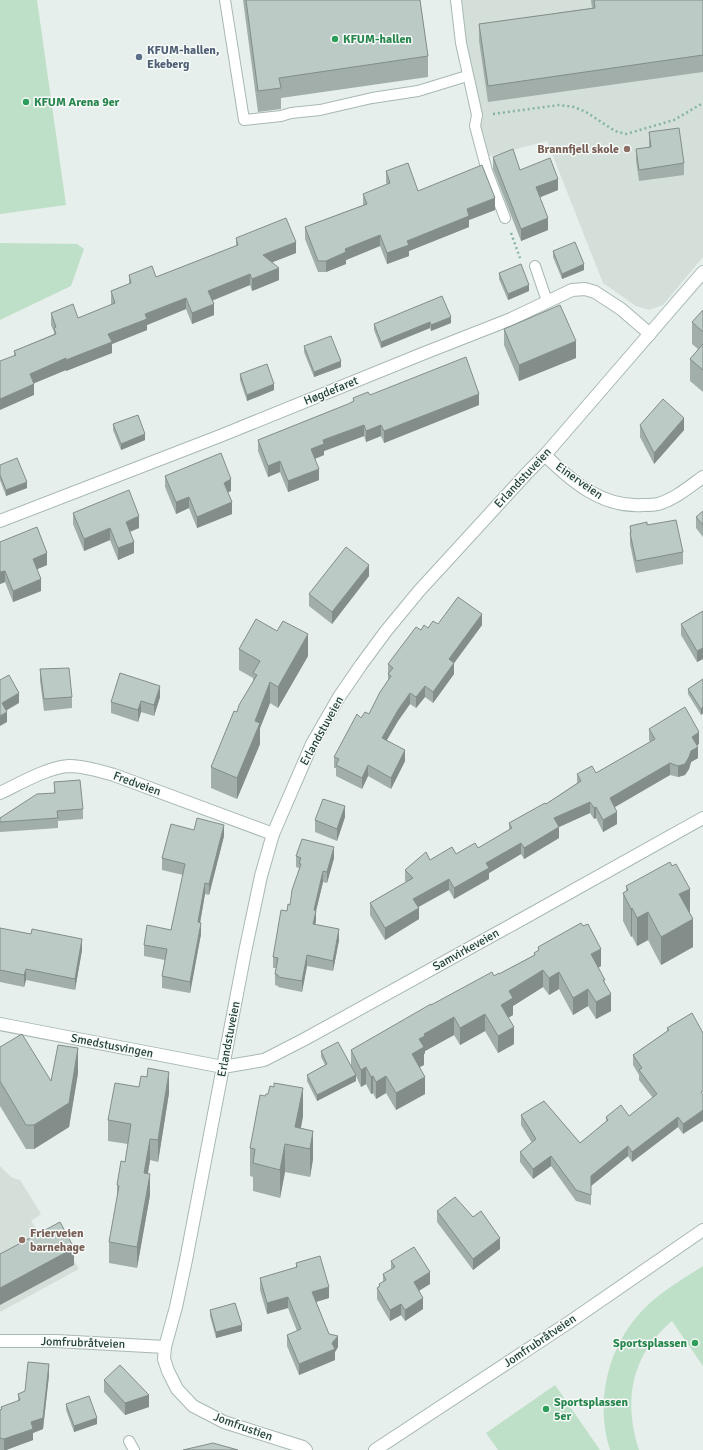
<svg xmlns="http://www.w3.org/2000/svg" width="703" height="1450" font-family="Signika,sans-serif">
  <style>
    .built { fill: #d4dfda }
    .green { fill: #bfe0c8 }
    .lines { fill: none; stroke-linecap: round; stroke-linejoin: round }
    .lane-casing { stroke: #a8b8b2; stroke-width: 12 }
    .street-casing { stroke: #a8b8b2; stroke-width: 14 }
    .path { stroke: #86b3a5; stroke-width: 2.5; stroke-dasharray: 2 3; stroke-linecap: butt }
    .lane { stroke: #fff; stroke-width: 10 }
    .street { stroke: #fff; stroke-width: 12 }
    .wall { fill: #a1aea9 }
    .shaded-wall { fill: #838d89 }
    .building { fill: #bbcac4; stroke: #838d89 }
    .leisure-dot { fill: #2e9e5b; stroke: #f7fbf9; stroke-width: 1.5 }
    .service-dot { fill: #5c6f8a; stroke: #f7fbf9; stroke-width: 1.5 }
    .education-dot { fill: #8d6e63; stroke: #f7fbf9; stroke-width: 1.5 }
    .labels { text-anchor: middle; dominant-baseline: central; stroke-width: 3; stroke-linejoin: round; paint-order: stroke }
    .leisure-label { font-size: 12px; font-weight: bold; fill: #27864d; stroke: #f7fbf9; text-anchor: start }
    .service-label { font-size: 12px; font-weight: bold; fill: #4e5e75; stroke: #f7fbf9; text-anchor: start }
    .education-label { font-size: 12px; font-weight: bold; fill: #785e54; stroke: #f7fbf9; text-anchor: end }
    .street-label { font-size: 12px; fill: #24423a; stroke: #f7fbf9 }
  </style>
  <rect width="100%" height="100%" fill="#e6efeb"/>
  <g class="built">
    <path d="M459,0H703V257L663,305L649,310L636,306L603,283L547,141L482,158Z"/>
    <path d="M0,1166L11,1177L20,1180L41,1214L31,1221L46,1243L59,1237L79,1269L0,1312Z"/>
  </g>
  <g class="green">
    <path d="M0,0H37L66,205L0,214Z"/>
    <path d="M0,243L77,244L84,249L71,286L0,320Z"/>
    <path d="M703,1266V1366L672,1321C631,1355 623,1401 639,1450H610C595,1404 607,1349 640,1313C657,1294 681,1280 703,1266Z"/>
    <path d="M555,1385L600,1450H498L486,1433Z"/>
  </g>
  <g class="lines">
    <g class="lane-casing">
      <g id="lane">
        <path d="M225,0L244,120L281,116L291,113L320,110L372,98L418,91L467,76"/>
        <path d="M456,0L461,43L477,115L475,126L487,171L505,218"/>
        <path d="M535,266L547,301"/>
        <path d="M129,1441L134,1450"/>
      </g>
    </g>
    <g class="street-casing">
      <g id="street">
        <path d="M545,455C572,482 603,508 643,505C648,505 654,505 658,504C675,499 689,487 703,477"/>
        <path d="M0,521L220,436L422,354L511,319L572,290L585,289L595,292L621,309L650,334"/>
        <path d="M0,793C19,784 48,767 69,766C84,766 100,771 114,775L273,834"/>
        <path d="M0,1024L223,1067L264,1060L305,1039L524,918L703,818"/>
        <path d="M0,1341H56L165,1347"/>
        <path d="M306,1450L303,1447L224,1422L193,1406L177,1389L168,1371L164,1359L165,1347L176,1307L186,1260L245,952L261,876L273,834L312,744L339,697L361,665L386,631L419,591L528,472L545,455L703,272"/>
        <path d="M375,1450L571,1321L703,1230"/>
      </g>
    </g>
    <g class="path">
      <path d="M493,114L559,105L574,107L586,112L615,131L626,134L674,120L703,103"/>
      <path d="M511,233L520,258"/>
    </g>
    <use href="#lane" class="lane"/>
    <use href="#street" class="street"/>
  </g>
  <g class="wall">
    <path d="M243,0H420L428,56V77L281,98V109L258,112Z"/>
    <path d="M591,0H703V72L488,102L479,41V24L592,8Z"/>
    <path d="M649,132L684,163V175L639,181L636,161V149L649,147Z"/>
    <path d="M493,157L520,170L558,190L540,197L548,230L521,241L493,169Z"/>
    <path d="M386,171L418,191L495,210L469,220V227L409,251V256L387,264L380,246L346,260V264L326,272H318L305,239V227L363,205V194L387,184L386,183Z"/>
    <path d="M236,238L296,253L272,262L279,280L252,291L250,285L212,301L214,315L192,324L186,309L147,325V330L112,344V353L66,371V370L34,383V395L14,355V351L54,334V332L51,325V313L78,318L111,305V291L129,284V275L156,277L236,246Z"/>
    <path d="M553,251L584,270L562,279L553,257Z"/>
    <path d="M499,273L529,291L508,300L499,279Z"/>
    <path d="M703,310V392L690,381V359L698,349L692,344V322Z"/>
    <path d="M451,323L431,331L430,328L381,348L374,330V324Z"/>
    <path d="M504,329L576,358L519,381L504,345Z"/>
    <path d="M304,346L341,367L314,377L304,352Z"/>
    <path d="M240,374L274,390L247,401L240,380Z"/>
    <path d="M370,395L479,405L384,443L381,436L366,442L364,436L324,451V455L315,459L319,480L288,492L280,472L268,477L258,451V440L348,404L353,401V398Z"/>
    <path d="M113,424L145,440L121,450L113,430Z"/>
    <path d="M640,425L684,430L654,464L640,437Z"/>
    <path d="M0,465L27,488L6,496L0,480Z"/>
    <path d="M165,476L231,491L228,492L232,514L197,528L189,508L176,514L165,487Z"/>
    <path d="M703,511V537L696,528V517Z"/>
    <path d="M73,513L139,528L130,532L134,553L118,560L110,540L84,551L73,524Z"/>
    <path d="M647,525L683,552V564L636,573L630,544V526Z"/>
    <path d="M0,542L47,565L37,569L41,591L13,602L5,582L0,584Z"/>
    <path d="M369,576L332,624L309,606V594Z"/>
    <path d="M703,611V659L697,662L681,635V624Z"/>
    <path d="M438,624L482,625L454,663V674L433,703L425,697L416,708L410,704L398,721L387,740L405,761L391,789L368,776L362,789L336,776V768H334V757L361,718L369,714L388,680V664L421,630Z"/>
    <path d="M239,649L308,656L278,708L270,703L260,728V744L237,799L211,788V767L237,712L253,681V678L239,670Z"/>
    <path d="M40,669L72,697V708L44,711L40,681Z"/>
    <path d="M703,679V713L701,715L688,694V689Z"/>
    <path d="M160,697L154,716L141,712L138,722L111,713V702Z"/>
    <path d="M649,729L699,744L697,745L698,758L691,762L689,769L685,775L678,777L670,775L614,807L617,824L603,832L596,818L594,819L590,813L559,827V838L524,859L521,854L489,873V879L454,899L449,890L418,907L419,919L385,940L370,915V903L406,882L405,881V870L430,860L478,848L509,830V823L546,804L577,783V774L596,773L650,742L649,740Z"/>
    <path d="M54,782L83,809V819L58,821V828L0,832V818L54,793Z"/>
    <path d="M345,817L337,841L315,832V820Z"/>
    <path d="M224,836L209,895L205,894L200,923L201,934L190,993L162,988V976L165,960L144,956V945L171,930L183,875L162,870V858Z"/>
    <path d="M296,856L334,858L327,883L323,882L316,911L315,925L339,940L333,971L307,966L302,992L278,987V986L275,985V974L276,968H273V957L287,911L290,905L299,870V868L296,867Z"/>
    <path d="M626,886L690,915L693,947L661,965L648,940L637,946L632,936L631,937L623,921V893L626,891Z"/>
    <path d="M0,928L82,950L75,990L26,980L24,987L0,982Z"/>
    <path d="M538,947L601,966L598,968L605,983L611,1011L596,1019L588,1006L573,1015L559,989L549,995L543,987L513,1006V1015L508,1018L514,1044L498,1053L485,1031L460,1045L454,1035L425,1051V1053L424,1054V1065L420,1067L425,1094L396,1110L386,1093L376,1099L373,1093L371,1094L366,1084L361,1087L356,1076V1081L317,1101L307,1081V1075L325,1065L321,1057V1051L351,1066V1050L431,1005L494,976L499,974L534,955V953L538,951Z"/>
    <path d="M692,1013L683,1134L678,1127L632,1162L628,1156L591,1186V1205L576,1201L551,1166L533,1179L520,1162V1152L532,1143L521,1125V1115L580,1143L606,1122V1117L629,1116L653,1098L639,1080V1075L633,1065V1055L667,1031V1028Z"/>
    <path d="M0,1047L51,1081L78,1073L69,1127L34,1149H26L0,1106Z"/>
    <path d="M169,1093L158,1162L150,1160L148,1174L150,1195L137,1268L109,1263V1242L117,1202V1185L125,1162L128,1144L108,1141V1120Z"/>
    <path d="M303,1116L301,1128L313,1131V1159L310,1177L285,1172L280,1198L253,1191V1177L250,1176V1148Z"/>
    <path d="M437,1211L500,1249L473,1270L437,1222Z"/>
    <path d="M391,1261L430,1284L419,1290L423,1309L405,1321L401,1315L390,1321L377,1299V1288L379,1286V1284L383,1282V1274L391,1269Z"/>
    <path d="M296,1263L329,1298L316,1302L329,1334L338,1347L335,1352V1360L299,1375L287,1346V1335L297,1331L288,1308L267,1314L260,1290V1278L296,1268Z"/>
    <path d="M210,1310L242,1331L216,1338L210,1316Z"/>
    <path d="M49,1375L43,1429L33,1433V1440L6,1450H0V1410L1,1409V1407L18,1401V1394L25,1391Z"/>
    <path d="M104,1380L149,1407L125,1415L104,1392Z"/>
    <path d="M66,1404L97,1424L74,1432L66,1410Z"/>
  </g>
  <g class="shaded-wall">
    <path d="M558,179V190L536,199V187Z"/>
    <path d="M495,198V210L469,220V227L409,251V256L387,264V253L407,241L467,209Z"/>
    <path d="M548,218V230L521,241V229Z"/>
    <path d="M380,235V246L346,260V264L326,272V261L345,249Z"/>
    <path d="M296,242V253L263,266V255Z"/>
    <path d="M584,264V270L562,279V274Z"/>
    <path d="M279,268V280L252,291V279Z"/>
    <path d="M250,274V285L208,302V291Z"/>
    <path d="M529,285V291L508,300V294Z"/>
    <path d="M186,298V309L147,325V330L112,344V353L66,371V360L108,334L145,314Z"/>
    <path d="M214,304V315L192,324V313Z"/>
    <path d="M451,317V323L431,331V325Z"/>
    <path d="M430,322V328L381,348V342Z"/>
    <path d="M576,341V358L519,381V365Z"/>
    <path d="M66,358V370L30,385V374Z"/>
    <path d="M341,361V367L314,377V372Z"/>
    <path d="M34,384V395L0,410V399Z"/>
    <path d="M274,384V390L247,401V395Z"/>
    <path d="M479,394V405L384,443V431Z"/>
    <path d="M684,418V430L654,464V453Z"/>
    <path d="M364,425V436L324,451V455L311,460V449L323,440Z"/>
    <path d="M381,425V436L366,442V431Z"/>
    <path d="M145,434V440L121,450V444Z"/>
    <path d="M280,461V472L268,477V466Z"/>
    <path d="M319,469V480L288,492V481Z"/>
    <path d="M231,479V491L224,494V483Z"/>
    <path d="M27,482V488L6,496V490Z"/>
    <path d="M189,497V508L176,514V502Z"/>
    <path d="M232,502V514L197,528V517Z"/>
    <path d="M139,516V528L126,533V522Z"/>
    <path d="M110,528V540L84,551V539Z"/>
    <path d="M134,542V553L118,560V548Z"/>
    <path d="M47,553V565L33,571V559Z"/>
    <path d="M369,565V576L332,624V612Z"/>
    <path d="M5,571V582L0,584V572Z"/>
    <path d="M41,579V591L13,602V591Z"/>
    <path d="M482,614V625L449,670V659Z"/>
    <path d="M308,634V656L278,708V687Z"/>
    <path d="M703,648V659L697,662V651Z"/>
    <path d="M454,663V674L433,703V692Z"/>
    <path d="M270,682V703L260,728V744L237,799V778L255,721Z"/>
    <path d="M160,686V697L154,716V705Z"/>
    <path d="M425,686V697L416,708V697Z"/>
    <path d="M19,693V703L2,713V703Z"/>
    <path d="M410,693V704L398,721L382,748V738L398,710Z"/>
    <path d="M141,701V712L138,722V710Z"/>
    <path d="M703,707V713L701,715V709Z"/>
    <path d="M7,712V722L0,726V716Z"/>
    <path d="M699,732V744L692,748V737Z"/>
    <path d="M698,747V758L691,762L689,769L685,775L678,777V766L691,751Z"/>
    <path d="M405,750V761L391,789V778Z"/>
    <path d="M670,763V775L610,810V798Z"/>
    <path d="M368,765V776L362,789V778Z"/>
    <path d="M590,802V813L559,827V838L524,859V848L554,818Z"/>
    <path d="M345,806V817L337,841V829Z"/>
    <path d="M596,807V818L594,819V808Z"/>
    <path d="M617,812V824L603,832V820Z"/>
    <path d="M224,825V836L209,895V884Z"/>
    <path d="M521,843V854L489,873V879L454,899V888L486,863Z"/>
    <path d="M334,847V858L327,883V872Z"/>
    <path d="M323,871V882L316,911V921L313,935L314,910Z"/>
    <path d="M449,879V890L413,910V899Z"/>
    <path d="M205,883V894L198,934V922Z"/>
    <path d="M690,889V917L679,894Z"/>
    <path d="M419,908V919L385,940V928Z"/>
    <path d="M632,908V936L631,937V909Z"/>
    <path d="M648,912V940L637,946V918Z"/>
    <path d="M693,919V947L661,965V937Z"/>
    <path d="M201,923V934L190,993V982Z"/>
    <path d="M339,929V940L333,971V961Z"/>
    <path d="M82,939V950L75,990V979Z"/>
    <path d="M601,949V966L591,972V954Z"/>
    <path d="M307,955V966L302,992V981Z"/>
    <path d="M26,969V980L24,987V975Z"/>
    <path d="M543,970V987L513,1006V1015L501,1022V1005L509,991Z"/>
    <path d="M559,972V989L549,995V978Z"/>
    <path d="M588,989V1006L573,1015V998Z"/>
    <path d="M611,994V1011L596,1019V1002Z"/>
    <path d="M485,1014V1031L460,1045V1028Z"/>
    <path d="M454,1017V1035L425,1051V1053L424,1054V1065L412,1071V1054L419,1039L424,1034Z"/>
    <path d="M514,1027V1044L498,1053V1036Z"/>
    <path d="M78,1048V1073L69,1127L34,1149V1125Z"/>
    <path d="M366,1067V1084L361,1087V1070Z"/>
    <path d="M169,1072V1093L158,1162V1140Z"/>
    <path d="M356,1075V1081L317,1101V1095Z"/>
    <path d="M373,1076V1093L371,1094V1077Z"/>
    <path d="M386,1076V1093L376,1099V1082Z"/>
    <path d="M425,1077V1094L396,1110V1093Z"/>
    <path d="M303,1088V1116L297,1147L295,1127Z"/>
    <path d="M703,1110V1121L683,1134V1124Z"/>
    <path d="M678,1117V1127L632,1162V1152Z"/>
    <path d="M313,1131V1159L310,1177V1149Z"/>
    <path d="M150,1139V1160L144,1194V1173Z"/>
    <path d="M285,1144V1172L280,1198V1170Z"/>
    <path d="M628,1146V1156L591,1186V1205V1176Z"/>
    <path d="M551,1156V1166L533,1179V1169Z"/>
    <path d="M150,1174V1195L137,1268V1247Z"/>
    <path d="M500,1238V1249L473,1270V1259Z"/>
    <path d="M74,1248V1265L0,1305V1288Z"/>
    <path d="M430,1272V1284L414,1294V1282Z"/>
    <path d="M329,1287V1298L312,1303V1292Z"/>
    <path d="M288,1297V1308L267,1314V1303Z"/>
    <path d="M423,1298V1309L405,1321V1310Z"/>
    <path d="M401,1304V1315L390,1321V1310Z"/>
    <path d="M242,1325V1331L216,1338V1332Z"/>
    <path d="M338,1336V1347L335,1352V1360L299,1375V1364L332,1343Z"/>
    <path d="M49,1364V1375L43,1429L33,1433V1440L6,1450H4V1439L31,1422Z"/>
    <path d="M149,1395V1407L125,1415V1403Z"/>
    <path d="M97,1418V1424L74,1432V1426Z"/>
  </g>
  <g class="building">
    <path d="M246,0H420L428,56L279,78L281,88L258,91Z"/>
    <path d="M594,0H703V55L488,86L479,24L595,8Z"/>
    <path d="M679,128L684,163L639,170L636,149L651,147L649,132Z"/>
    <path d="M513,149L520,170L550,158L558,179L536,187L548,218L521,229L493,157Z"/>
    <path d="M408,163L418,191L482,165L495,198L467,209L469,216L407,241L409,245L387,253L380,235L345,249L346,252L326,261H318L305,227L367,204L363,194L390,183L386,171Z"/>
    <path d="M286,218L296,242L263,255L279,268L252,279L250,274L208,291L214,304L192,313L186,298L145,314L147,319L108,334L112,342L66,360V358L30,374L34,384L0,399V361L16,355L14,351L56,334L54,328L56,327L51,313L73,304L78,318L115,303L111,291L131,283L129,275L152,266L156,277L238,245L236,238Z"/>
    <path d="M575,242L584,264L562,274L553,251Z"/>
    <path d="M521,264L529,285L508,294L499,273Z"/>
    <path d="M442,296L451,317L431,325L430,322L381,342L374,324Z"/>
    <path d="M560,305L576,341L519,365L504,329Z"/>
    <path d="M703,310V332L692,322Z"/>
    <path d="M331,336L341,361L314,372L304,346Z"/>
    <path d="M703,344V370L690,359Z"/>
    <path d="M466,357L479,394L384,431L381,425L366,431L364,425L323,440L324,444L311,449L319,469L288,481L280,461L268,466L258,440L348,404L354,401L353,398L368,392L370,395Z"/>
    <path d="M267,364L274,384L247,395L240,374Z"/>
    <path d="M663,399L684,418L654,453L640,425Z"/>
    <path d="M138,415L145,434L121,444L113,424Z"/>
    <path d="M221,453L231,479L224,483L232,502L197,517L189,497L176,502L165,476Z"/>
    <path d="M17,458L27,482L6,490L0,475V465Z"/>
    <path d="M129,490L139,516L126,522L134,542L118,548L110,528L84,539L73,513Z"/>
    <path d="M703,511V525L696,517Z"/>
    <path d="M676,520L683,552L636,561L630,533H631L630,526L647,522V525Z"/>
    <path d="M37,527L47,553L33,559L41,579L13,591L5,571L0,572V542Z"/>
    <path d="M346,547L369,565L332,612L309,594Z"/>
    <path d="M458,597L482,614L449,659L454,663L433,692L425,686L416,697L410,693L398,710L382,738L405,750L391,778L368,765L362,778L336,765L339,759L334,757L357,714L361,718L365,712L369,714L380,692L391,676L388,674L393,668L388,664L416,627L421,630L424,625L428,628L433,621L438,624Z"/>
    <path d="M703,611V648L697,651L681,624Z"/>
    <path d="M256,619L277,631L283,621L308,634L278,687L270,682L255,721L260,723L237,778L211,767L234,711L237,712L239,705L257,675L253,673L260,661L239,649Z"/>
    <path d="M69,668L72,697L44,699L40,669Z"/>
    <path d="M120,673L160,686L154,705L141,701L138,710L111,702Z"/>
    <path d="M9,675L19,693L2,703L7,712L0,716V680Z"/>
    <path d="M703,679V707L701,709L688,689Z"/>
    <path d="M685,707L699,732L692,737L698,747L691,751L689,757L685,764L678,766L670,763L610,798L617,812L603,820L596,807L594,808L590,802L554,818L559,827L524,848L521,843L486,863L489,868L454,888L449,879L413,899L419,908L385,928L370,903L413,878L405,870L426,852L430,860L452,847L456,854L475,843L478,848L512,828L509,823L545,803L546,804L581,781L577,774L592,766L596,773L655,739L649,729Z"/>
    <path d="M80,780L83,809L57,811L58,818L0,822V818L37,794L55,793L54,782Z"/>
    <path d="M323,799L345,806L337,829L315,820Z"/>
    <path d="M197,818L224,825L209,884L205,883L198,922L201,923L190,982L162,976L167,949L144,945L147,925L171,930L185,864L162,858L171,824L194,830Z"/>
    <path d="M302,839L334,847L327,872L323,871L314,910L316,911L313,924L339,929L333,961L307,955L302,981L278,977V975L275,974L278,958L273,957L281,910L287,911L288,904L290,905L292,890L301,864L299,863L301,858L296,856Z"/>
    <path d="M670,862L672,866L676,864L690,889L679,894L693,919L661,937L648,912L637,918L632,908L631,909L623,893L628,890L626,886Z"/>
    <path d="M581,923L583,926L588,924L601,949L591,954L605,980H603L611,994L596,1002L588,989L573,998L559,972L549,978L543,970L509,991L513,998L501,1005L514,1027L498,1036L485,1014L460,1028L454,1017L424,1034L425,1036L419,1039L424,1047L412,1054L425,1077L396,1093L386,1076L376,1082L373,1076L371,1077L366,1067L361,1070L351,1050L431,1004V1005L492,972L494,976L499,973V974L535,955L534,953L539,950L538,947Z"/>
    <path d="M0,928L31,934L32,929L82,939L75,979L26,969L24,975L0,970Z"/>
    <path d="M692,1013L703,1033V1091L701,1092L703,1095V1110L683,1124L678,1117L632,1152L628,1146L591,1176V1195L576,1190L551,1156L533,1169L520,1152L536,1139L521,1115L544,1101L580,1143L608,1120L606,1117L621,1105L629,1116L657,1094L639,1070L642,1068L633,1055L669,1030L667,1028Z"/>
    <path d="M22,1034L51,1081L58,1045L78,1048L69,1103L34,1125H26L0,1081V1047Z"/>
    <path d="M338,1042L356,1075L317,1095L307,1075L327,1064L321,1051Z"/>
    <path d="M148,1068L169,1072L158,1140L150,1139L144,1173L150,1174L137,1247L109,1242L119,1186L117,1185L121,1161L125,1162L131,1124L108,1120L115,1083L139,1087L141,1076L147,1077Z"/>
    <path d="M274,1083L303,1088L295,1127L313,1131L310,1149L285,1144L280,1170L253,1163L255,1149L250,1148L260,1095L265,1096L266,1094H268L270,1086L274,1087Z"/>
    <path d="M455,1197L473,1217L481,1211L500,1238L473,1259L437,1211Z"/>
    <path d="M60,1222L74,1248L0,1288V1254Z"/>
    <path d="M414,1247L430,1272L414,1282L423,1298L405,1310L401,1304L390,1310L377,1288L380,1286L379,1284L386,1280L383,1274L395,1267L391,1261Z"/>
    <path d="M320,1256L329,1287L312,1292L329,1334L338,1336L332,1343L335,1349L299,1364L287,1335L301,1329L288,1297L267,1303L260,1278L297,1267L296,1263Z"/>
    <path d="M235,1303L242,1325L216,1332L210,1310Z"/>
    <path d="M28,1362L49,1364L43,1418L31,1422L33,1429L4,1439L0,1438V1410L2,1409L1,1407L20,1400L18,1394L25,1391Z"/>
    <path d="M120,1365L149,1395L125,1403L104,1380Z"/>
    <path d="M89,1396L97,1418L74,1426L66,1404Z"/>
    <path d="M213,1443L238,1450H183Z"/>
  </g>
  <g class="leisure-dot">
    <circle cx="335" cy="39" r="4"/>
    <circle cx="26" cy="102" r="4"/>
    <circle cx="695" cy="1343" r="4"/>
    <circle cx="546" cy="1409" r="4"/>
  </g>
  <circle class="service-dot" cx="139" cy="57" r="4"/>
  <g class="education-dot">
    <circle cx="627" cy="149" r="4"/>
    <circle cx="22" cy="1240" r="4"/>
  </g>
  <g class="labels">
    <g class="leisure-label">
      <text x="343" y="39">KFUM-hallen</text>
      <text x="34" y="102">KFUM Arena 9er</text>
      <text x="687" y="1343" text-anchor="end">Sportsplassen</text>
      <text x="554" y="1402">Sportsplassen<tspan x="554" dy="14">5er</tspan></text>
    </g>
    <g class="service-label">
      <text x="147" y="50">KFUM-hallen,<tspan x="147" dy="14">Ekeberg</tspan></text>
    </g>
    <g class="education-label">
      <text x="619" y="149">Brannfjell skole</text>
      <text x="30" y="1233" text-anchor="start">Frierveien<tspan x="30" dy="14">barnehage</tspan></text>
    </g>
    <g class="street-label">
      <text transform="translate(331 391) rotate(-22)">Høgdefaret</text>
      <text transform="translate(523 478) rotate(-47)">Erlandstuveien</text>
      <text transform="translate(579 481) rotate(35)">Einerveien</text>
      <text transform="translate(322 731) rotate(-61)">Erlandstuveien</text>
      <text transform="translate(137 784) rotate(20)">Fredveien</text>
      <text transform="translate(466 950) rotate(-29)">Samvirkeveien</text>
      <text transform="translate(229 1039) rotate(-79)">Erlandstuveien</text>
      <text transform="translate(112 1046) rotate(11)">Smedstusvingen</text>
      <text transform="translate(540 1341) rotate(-34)">Jomfrubråtveien</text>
      <text transform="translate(83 1343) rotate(2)">Jomfrubråtveien</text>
      <text transform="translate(243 1427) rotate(20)">Jomfrustien</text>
    </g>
  </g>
</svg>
